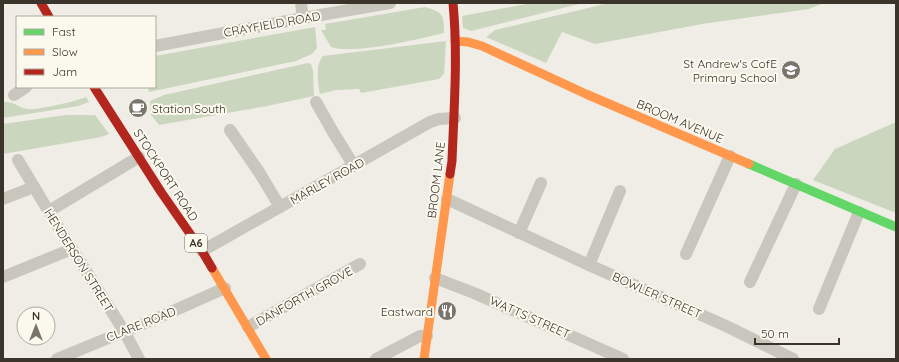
<svg xmlns="http://www.w3.org/2000/svg" width="899" height="362" font-family="Quicksand,sans-serif">
  <style>
    .green { fill: #cbd6bf }
    .lines { fill: none; stroke-linecap: round; stroke-linejoin: round }
    .street { stroke: #c9c6bd; stroke-width: 12 }
    .fast { stroke: #63d668; stroke-width: 9 }
    .slow { stroke: #ff974d; stroke-width: 9 }
    .jam { stroke: #b3261e; stroke-width: 9 }
    .labels { text-anchor: middle; dominant-baseline: central; stroke-width: 4; stroke-linejoin: round; paint-order: stroke }
    .shield { fill: #fbf8ee; stroke: #746f66; stroke-width: 1 }
    .shield-label { font-size: 11px; font-weight: bold; fill: #3a342b }
    .street-label { font-size: 12px; fill: #3a342b; stroke: #fbf8ee }
    .poi-label { font-size: 12px; fill: #3a342b; stroke: #fbf8ee; text-anchor: end }
  </style>
  <rect width="100%" height="100%" fill="#efede5"/>
  <g class="green">
    <path d="M532,3H583L471,31L463,28L462,16Z"/>
    <path d="M609,3H824L809,9L702,24L595,44L562,32L546,63L486,37L495,30Z"/>
    <path d="M425,7C443,12 444,15 444,33C419,39 354,55 331,47L321,30H326L325,24Z"/>
    <path d="M315,27L317,48L312,54L296,61L149,92L148,87H155V56Z"/>
    <path d="M446,41L444,74L439,79L361,93L359,89L336,90L320,94C318,83 315,65 323,56Z"/>
    <path d="M308,63L311,64L313,71L314,96L267,106L159,125L151,115L150,101L164,95Z"/>
    <path d="M86,97L89,102L78,106L3,118V102C14,101 17,107 27,109C35,111 77,101 86,97Z"/>
    <path d="M66,115H95L109,134L101,137L3,154V124Z"/>
    <path d="M896,122V213L813,180L835,149Z"/>
  </g>
  <g class="lines">
    <g class="street">
      <path d="M301,3L303,18"/>
      <path d="M155,46L303,18L390,3"/>
      <path d="M14,95L26,87"/>
      <path d="M316,102L333,132L354,166"/>
      <path d="M230,130L259,172L280,207"/>
      <path d="M18,160L55,222L124,331L139,359"/>
      <path d="M3,199L34,187"/>
      <path d="M447,199L589,265L726,326L793,359"/>
      <path d="M49,211L139,157"/>
      <path d="M519,233L541,183"/>
      <path d="M202,251L430,122L439,119L455,118"/>
      <path d="M686,254L730,156"/>
      <path d="M589,265L620,191"/>
      <path d="M3,277L72,249"/>
      <path d="M435,278L474,293L623,359"/>
      <path d="M750,282L796,184"/>
      <path d="M819,309L859,212"/>
      <path d="M248,327L360,264"/>
      <path d="M57,359L162,316L225,288"/>
      <path d="M376,359L420,336H427"/>
    </g>
    <path class="fast" d="M749,164L896,227"/>
    <g class="slow">
      <path d="M455,41L468,42L482,46L586,94L749,164"/>
      <path d="M212,268L266,359"/>
      <path d="M424,359L450,174"/>
    </g>
    <g class="jam">
      <path d="M41,3L49,17"/>
      <path d="M94,87L161,192L202,251L212,268"/>
      <path d="M450,174L452,161C454,108 458,55 453,3"/>
    </g>
  </g>
  <defs>
    <g id="school-disc" transform="scale(1)"><circle r="9.5" fill="#79756c" stroke="#fbf8ee"/><path d="M0-5L7-2L0 1L-7-2ZM-4 1L0 2.5L4 1V4Q0 6-4 4Z" fill="#fff"/></g>
    <g id="cafe-disc" transform="scale(1)"><circle r="9.5" fill="#79756c" stroke="#fbf8ee"/><path d="M-5.5-4.5H6V0H3Q3 3.5 0 3.5H-2.5Q-5.5 3.5-5.5 0ZM3-3.2v2h1.7v-2ZM-6 4.5H4V6H-6Z" fill="#fff"/></g>
    <g id="restaurant-disc" transform="scale(1)"><circle r="9.5" fill="#79756c" stroke="#fbf8ee"/><path d="M-5-6h1v4h1v-4h1v4h1v-4h1v5L-1.5 .5V6h-2V.5L-5-1ZM5-6V6H3V1.5H1.5Q1.5-4 5-6Z" fill="#fff"/></g>
  </defs>
  <g fill-rule="evenodd">
    <use href="#school-disc" x="791" y="70"/>
    <use href="#cafe-disc" x="138" y="108"/>
    <use href="#restaurant-disc" x="447" y="311"/>
  </g>
  <g class="labels">
    <rect class="shield" x="185" y="234" width="22" height="18" rx="3"/>
    <g class="shield-label">
      <text x="196" y="243">A6</text>
    </g>
    <g class="street-label">
      <text transform="translate(272 24) rotate(-10)">CRAYFIELD ROAD</text>
      <text transform="translate(680 121) rotate(23)">BROOM AVENUE</text>
      <text transform="translate(166 175) rotate(57)">STOCKPORT ROAD</text>
      <text transform="translate(436 180) rotate(-83)">BROOM LANE</text>
      <text transform="translate(327 181) rotate(-29)">MARLEY ROAD</text>
      <text transform="translate(79 260) rotate(58)">HENDERSON STREET</text>
      <text transform="translate(657 295) rotate(24)">BOWLER STREET</text>
      <text transform="translate(304 296) rotate(-29)">DANFORTH GROVE</text>
      <text transform="translate(530 317) rotate(24)">WATTS STREET</text>
      <text transform="translate(141 324) rotate(-22)">CLARE ROAD</text>
    </g>
    <g class="poi-label">
      <text x="777" y="63">St Andrew's CofE<tspan x="777" dy="14">Primary School</tspan></text>
      <text x="152" y="108" text-anchor="start">Station South</text>
      <text x="433" y="311">Eastward</text>
    </g>
  </g>
  <rect width="899" height="362" fill="none" stroke="#3a342b" stroke-width="8"/>
  <rect x="16" y="16" width="140" height="72" fill="#fbf8ee" stroke="#aeaaa0"/>
  <rect x="24" y="29" width="20" height="6" fill="#63d668" stroke="#aeaaa0"/>
  <text x="52" y="36" font-size="12" fill="#3a342b">Fast</text>
  <rect x="24" y="49" width="20" height="6" fill="#ff974d" stroke="#aeaaa0"/>
  <text x="52" y="56" font-size="12" fill="#3a342b">Slow</text>
  <rect x="24" y="69" width="20" height="6" fill="#b3261e" stroke="#aeaaa0"/>
  <text x="52" y="76" font-size="12" fill="#3a342b">Jam</text>
  <g transform="translate(36 326)"><circle r="19" fill="#fbf8ee" stroke="#aeaaa0"/>
  <path d="M0-3L7 15L0 10L-7 15Z" fill="#79756c"/>
  <text y="-6" font-size="11" font-weight="bold" text-anchor="middle" fill="#3a342b">N</text>
  </g>
  <path d="M755 338v6h84v-6" fill="none" stroke="#3a342b" stroke-width="2"/>
  <text x="761" y="338" font-size="12" fill="#3a342b" stroke="#fbf8ee" stroke-width="3" paint-order="stroke">50 m</text>
</svg>
